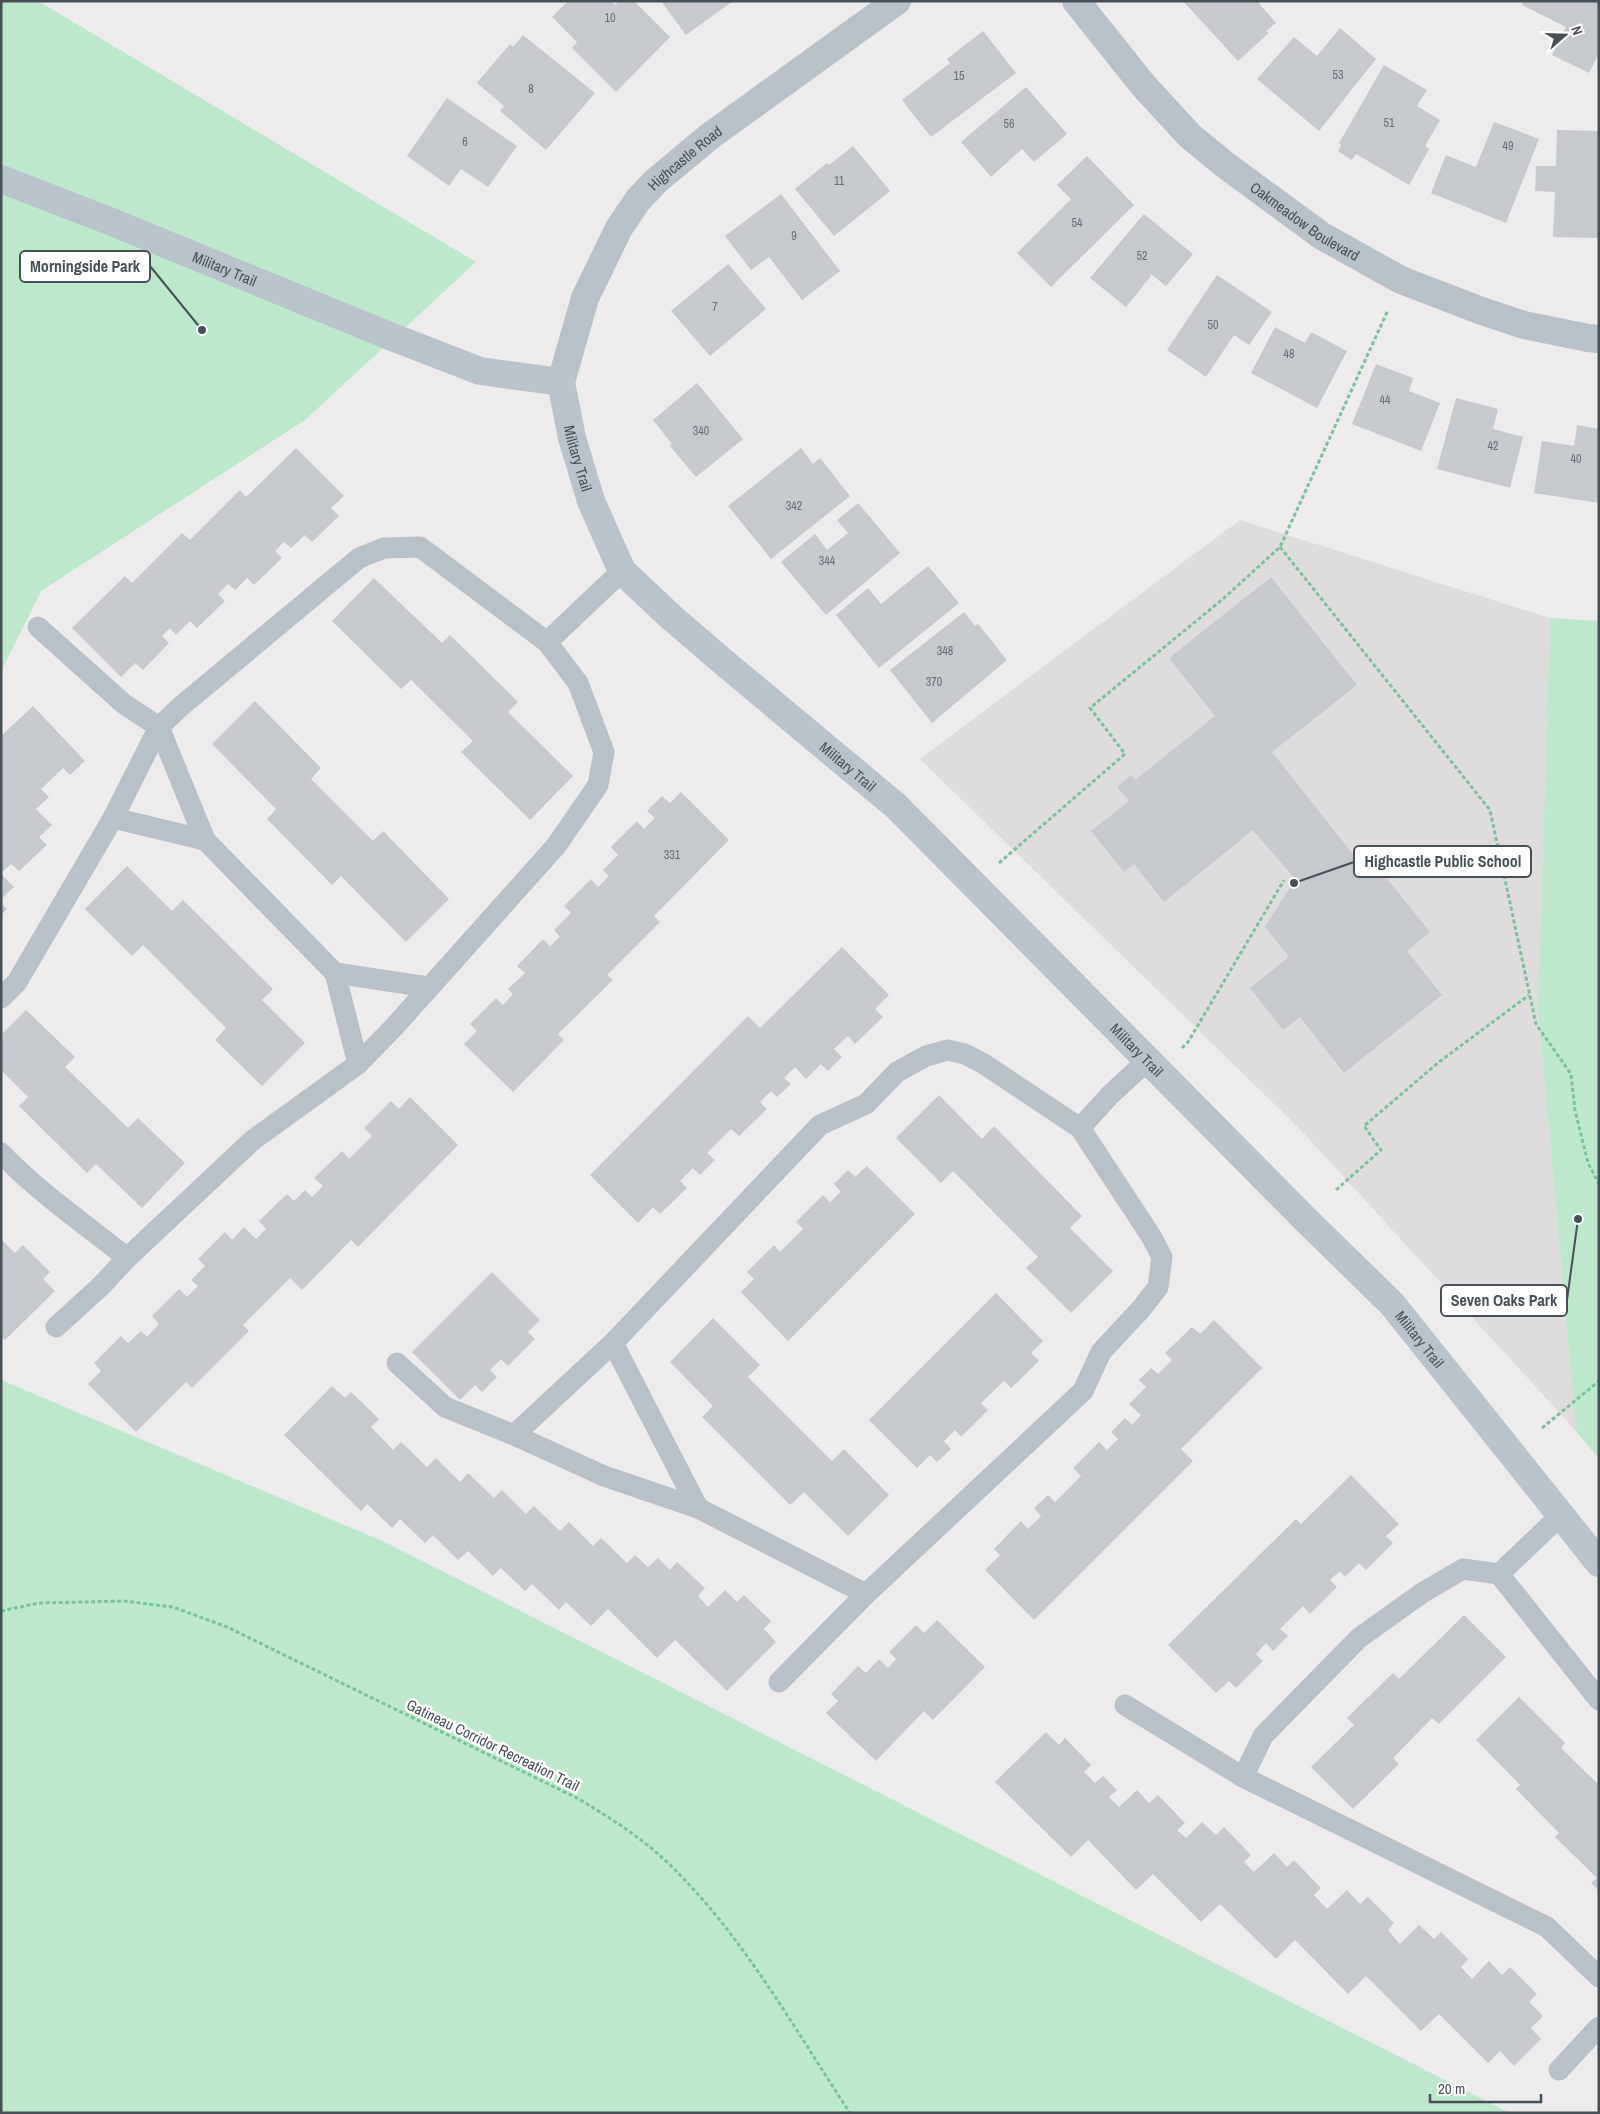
<svg xmlns="http://www.w3.org/2000/svg" width="1600" height="2114" font-family="'Archivo Narrow',sans-serif">
  <style>
    .education { fill: #dfdcdd }
    .green { fill: #bce9cb }
    .building { fill: #c6c9ce }
    .lines { fill: none; stroke-linecap: round; stroke-linejoin: round }
    .path { stroke: #78c399; stroke-width: 3; stroke-dasharray: 4 2.5; stroke-linecap: butt }
    .lane { stroke: #b8c1c7; stroke-width: 21 }
    .street { stroke: #b8c1c7; stroke-width: 28 }
    .secondary { stroke: #b8c3cc; stroke-width: 28 }
    .labels { text-anchor: middle; dominant-baseline: central; stroke-width: 5; stroke-linejoin: round; paint-order: stroke }
    .number-label { font-size: 12px; fill: #666e75 }
    .street-label { font-size: 15px; fill: #465057; stroke: #fff }
    .leader { fill: none; stroke: #465057; stroke-width: 2 }
    .callout-dot { fill: #465057; stroke: #fff; stroke-width: 2 }
    .callout { fill: #fff; stroke: #465057; stroke-width: 2 }
    .callout-label { font-size: 16px; text-anchor: middle; font-weight: bold; fill: #465057 }
  </style>
  <rect width="100%" height="100%" fill="#eeebec"/>
  <path class="education" d="M1240,520L1550,618L1538,1007L1576,1431L1301,1130L920,759Z"/>
  <g class="green">
    <path d="M1,1H38L476,262L305,420L41,591L1,671Z"/>
    <path d="M1550,618L1599,621V1459L1576,1431L1538,1007Z"/>
    <path d="M1,1380L387,1543L1510,2113H1Z"/>
  </g>
  <g class="building">
    <path d="M568,1H612L615,5L619,1H634L670,37L616,92L572,48L577,42L552,17Z"/>
    <path d="M661,1H733L686,35Z"/>
    <path d="M1183,1H1257L1276,23L1266,31L1269,33L1238,61Z"/>
    <path d="M1524,1H1599V53L1589,73L1552,55L1566,27L1522,5Z"/>
    <path d="M1340,28L1376,59L1319,131L1257,79L1294,37L1317,56Z"/>
    <path d="M983,31L1016,73L931,137L902,100L950,63L947,59Z"/>
    <path d="M523,35L595,93L546,150L500,111L504,106L477,83L510,44L513,47Z"/>
    <path d="M1384,65L1427,90L1417,106L1440,120L1425,146L1429,149L1409,185L1356,154L1352,160L1338,151L1341,145L1339,143Z"/>
    <path d="M1026,87L1067,134L1034,162L1022,149L991,177L961,142Z"/>
    <path d="M447,98L517,146L488,187L461,169L449,186L407,156Z"/>
    <path d="M1494,122L1539,139L1506,223L1431,193L1446,155L1476,167Z"/>
    <path d="M1557,130L1599,131V238L1553,237L1555,192L1535,191L1536,166H1556Z"/>
    <path d="M853,146L890,191L834,236L795,189L827,163L829,165Z"/>
    <path d="M1087,156L1134,205L1051,287L1017,253L1071,199L1057,185Z"/>
    <path d="M781,194L840,271L802,300L769,257L751,270L725,236Z"/>
    <path d="M1144,214L1193,254L1166,286L1151,274L1150,275L1151,276L1126,307L1090,278Z"/>
    <path d="M728,264L766,309L710,356L671,311Z"/>
    <path d="M1217,275L1272,312L1249,345L1234,335L1206,377L1167,350Z"/>
    <path d="M1275,327L1305,343L1311,332L1347,351L1317,408L1251,373Z"/>
    <path d="M1376,364L1413,378L1409,391L1440,403L1421,451L1352,424Z"/>
    <path d="M697,383L743,439L696,477L670,446L672,444L653,420Z"/>
    <path d="M1456,398L1498,409L1493,429L1523,437L1510,488L1437,469Z"/>
    <path d="M1577,425L1599,429V503L1534,493L1542,441L1574,446Z"/>
    <path d="M296,448L344,496L331,508L339,516L312,542L305,535L291,548L284,542L275,551L282,558L254,585L247,578L235,590L228,584L218,594L225,601L197,628L190,621L176,635L170,628L162,636L169,643L143,670L135,663L121,677L72,628L125,576L132,583L182,533L190,540L240,490L246,497Z"/>
    <path d="M801,448L813,464L820,458L850,496L771,559L728,506Z"/>
    <path d="M858,503L900,553L826,615L781,562L815,534L827,550L848,533L837,520Z"/>
    <path d="M928,566L959,603L879,668L836,615L868,588L881,604Z"/>
    <path d="M1271,577L1357,685L1272,752L1367,872L1376,865L1430,932L1407,951L1442,995L1344,1073L1300,1017L1283,1030L1250,988L1289,957L1265,927L1295,879L1253,830L1164,902L1134,864L1124,872L1091,831L1129,801L1117,787L1131,775L1135,780L1215,716L1169,658Z"/>
    <path d="M374,578L442,643L450,635L518,702L508,712L573,776L530,820L461,752L473,741L411,680L401,689L332,621Z"/>
    <path d="M964,612L975,626L978,624L1007,660L932,723L890,670Z"/>
    <path d="M255,701L321,768L311,779L373,841L383,831L449,899L406,942L341,876L332,885L267,819L276,809L212,744Z"/>
    <path d="M33,706L85,761L70,775L63,768L41,789L49,797L36,809L52,825L39,837L47,845L19,871L11,864L1,873V736Z"/>
    <path d="M681,792L729,840L654,916L660,922L607,975L613,980L558,1034L564,1040L513,1092L464,1044L477,1031L470,1024L496,998L503,1005L513,994L508,989L525,973L517,966L543,939L550,946L560,937L554,930L571,913L564,906L591,879L598,887L609,876L603,870L618,855L611,847L637,821L644,829L655,818L647,811L662,796L670,803Z"/>
    <path d="M127,866L172,911L183,900L273,989L262,1000L305,1043L262,1086L215,1040L226,1028L143,945L132,956L85,909Z"/>
    <path d="M1,874L14,887L1,899Z"/>
    <path d="M1,903L7,909L1,915Z"/>
    <path d="M842,947L889,995L875,1009L883,1017L855,1044L848,1036L834,1049L842,1057L828,1071L821,1064L806,1079L795,1067L784,1078L791,1084L777,1097L771,1091L760,1102L767,1109L739,1136L731,1129L707,1153L715,1160L700,1175L693,1168L680,1181L687,1188L660,1214L653,1207L638,1223L590,1175L748,1016L760,1028Z"/>
    <path d="M26,1010L75,1057L65,1067L128,1128L138,1118L185,1163L142,1208L96,1164L87,1173L19,1106L28,1097L1,1070V1035Z"/>
    <path d="M939,1095L982,1139L994,1126L1082,1216L1070,1228L1113,1271L1071,1313L1026,1268L1038,1257L953,1171L941,1183L896,1138Z"/>
    <path d="M410,1097L458,1145L358,1247L351,1240L302,1290L290,1278L243,1325L249,1331L192,1388L186,1382L136,1432L88,1384L101,1371L94,1363L121,1336L128,1343L141,1331L147,1337L159,1324L152,1316L179,1289L187,1297L198,1286L191,1280L205,1266L198,1259L225,1232L232,1240L244,1227L256,1239L266,1229L259,1221L287,1194L294,1201L305,1190L312,1197L323,1186L314,1178L342,1151L349,1159L372,1136L364,1128L391,1101L399,1109Z"/>
    <path d="M867,1166L915,1214L788,1341L741,1292L754,1279L747,1272L774,1245L780,1252L803,1229L796,1222L823,1195L830,1202L841,1192L834,1184L848,1170L855,1177Z"/>
    <path d="M1,1239L15,1253L23,1245L50,1272L43,1279L55,1291L5,1340L1,1337Z"/>
    <path d="M492,1272L540,1320L528,1332L535,1339L508,1366L501,1359L490,1370L497,1377L482,1392L475,1385L460,1400L412,1352Z"/>
    <path d="M996,1293L1043,1341L1031,1353L1039,1361L1011,1388L1004,1381L981,1403L988,1410L961,1437L955,1430L944,1441L951,1449L937,1462L930,1455L917,1468L869,1420Z"/>
    <path d="M713,1318L760,1365L748,1377L832,1461L844,1449L889,1495L848,1536L804,1492L790,1505L702,1417L713,1406L670,1362Z"/>
    <path d="M1214,1320L1262,1368L1181,1449L1193,1461L1034,1620L985,1570L1000,1555L994,1549L1021,1521L1028,1529L1041,1516L1034,1508L1048,1495L1055,1502L1081,1476L1073,1468L1099,1442L1107,1450L1118,1439L1111,1432L1125,1418L1132,1425L1141,1415L1129,1404L1146,1387L1139,1380L1151,1368L1158,1374L1172,1360L1165,1353L1192,1327L1200,1334Z"/>
    <path d="M332,1386L345,1398L351,1392L379,1419L371,1427L393,1450L401,1442L427,1467L436,1458L460,1482L468,1473L494,1498L502,1490L526,1514L534,1506L560,1531L569,1522L593,1546L601,1538L627,1563L635,1555L648,1567L658,1558L670,1570L677,1562L705,1588L698,1596L708,1607L725,1590L737,1602L744,1595L771,1621L764,1629L776,1642L727,1691L675,1640L657,1658L608,1609L591,1626L566,1602L559,1610L532,1584L525,1591L501,1568L493,1576L468,1551L458,1560L433,1535L425,1543L400,1519L392,1528L367,1504L361,1511L284,1435Z"/>
    <path d="M1351,1475L1399,1524L1386,1536L1393,1543L1366,1570L1359,1563L1345,1577L1340,1571L1330,1580L1337,1587L1310,1614L1303,1606L1280,1629L1288,1636L1273,1651L1266,1643L1256,1654L1263,1661L1236,1688L1229,1681L1216,1693L1168,1645L1296,1519L1301,1524Z"/>
    <path d="M1464,1615L1506,1657L1439,1724L1432,1718L1393,1758L1399,1764L1353,1809L1311,1767L1354,1725L1347,1718L1393,1673L1399,1679Z"/>
    <path d="M937,1620L985,1667L933,1720L924,1711L876,1761L826,1713L838,1701L831,1694L858,1666L866,1673L879,1659L888,1668L896,1659L889,1652L916,1625L924,1633Z"/>
    <path d="M1519,1697L1565,1743L1561,1748L1599,1785V1891L1591,1883L1597,1878L1555,1837L1559,1833L1516,1789L1520,1785L1476,1740Z"/>
    <path d="M1046,1732L1059,1745L1065,1738L1091,1765L1084,1772L1095,1783L1103,1776L1117,1790L1109,1797L1119,1807L1137,1790L1149,1803L1158,1795L1185,1823L1177,1830L1186,1838L1202,1822L1216,1835L1224,1827L1251,1855L1244,1862L1254,1872L1274,1853L1287,1867L1294,1860L1321,1888L1314,1895L1327,1909L1347,1890L1360,1904L1368,1897L1394,1923L1388,1930L1400,1944L1419,1925L1434,1939L1441,1932L1468,1959L1461,1967L1472,1979L1489,1961L1502,1975L1510,1967L1537,1994L1529,2002L1543,2016L1531,2028L1541,2039L1514,2066L1500,2051L1488,2063L1439,2014L1421,2031L1366,1976L1348,1994L1295,1940L1276,1959L1220,1904L1201,1922L1153,1874L1136,1890L1088,1840L1071,1857L995,1782Z"/>
  </g>
  <g class="lines">
    <g class="path">
      <path d="M1280,547L1490,810L1536,1024L1571,1074L1575,1110L1588,1163L1599,1184"/>
      <path d="M999,863L1125,754L1090,708L1223,599L1280,547L1388,310"/>
      <path d="M1182,1048L1188,1042L1284,880"/>
      <path d="M1336,1190L1381,1150L1364,1126L1439,1062L1529,995"/>
      <path d="M1542,1428L1599,1381"/>
      <path d="M1,1611L39,1603L123,1601L173,1607L227,1627L577,1798C614,1820 650,1843 680,1875C746,1942 798,2034 850,2113"/>
    </g>
    <g class="lane">
      <path d="M38,627L124,704L159,727L205,840L335,973L358,1064"/>
      <path d="M547,642L622,571"/>
      <path d="M113,818L205,840"/>
      <path d="M335,973L428,987"/>
      <path d="M1,998L17,982L113,818L159,727L180,707L359,558L384,548L420,547L547,642L578,683L604,752L598,785L556,846L394,1027L358,1064L253,1140L127,1258C85,1224 39,1193 1,1153"/>
      <path d="M1080,1128L1110,1095L1148,1060"/>
      <path d="M56,1327L101,1286L127,1258"/>
      <path d="M613,1343L698,1508"/>
      <path d="M397,1363L445,1407L514,1435L604,1476L698,1508L866,1594"/>
      <path d="M514,1435L613,1343L820,1125L866,1104L897,1072L926,1056L948,1050L965,1054L984,1064L1080,1128L1151,1236L1162,1257L1158,1287L1141,1309L1101,1352L1083,1391L866,1594L779,1682"/>
      <path d="M1499,1574L1561,1515"/>
      <path d="M1599,1700L1499,1574L1463,1569L1422,1593L1359,1638L1263,1736L1243,1777L1547,1927L1599,1977"/>
      <path d="M1125,1705L1243,1777"/>
      <path d="M1559,2070L1599,2027"/>
    </g>
    <g class="street">
      <path id="s1" d="M1076,1L1143,85L1190,136L1224,164L1322,236L1401,280L1479,310L1524,325L1588,338L1599,339"/>
      <path id="s2" d="M561,382L585,298L619,228L638,200L656,181L710,136L897,1"/>
    </g>
    <path class="secondary" id="s3" d="M1,179L112,222L392,337L480,371L561,382L572,438L591,501L622,571L671,617L721,660L896,806L1305,1219L1392,1304L1599,1563"/>
  </g>
  <g class="labels">
    <g class="number-label">
      <text x="610" y="18">10</text>
      <text x="1338" y="75">53</text>
      <text x="959" y="76">15</text>
      <text x="531" y="89">8</text>
      <text x="1389" y="123">51</text>
      <text x="1009" y="124">56</text>
      <text x="465" y="142">6</text>
      <text x="1508" y="146">49</text>
      <text x="839" y="181">11</text>
      <text x="1077" y="223">54</text>
      <text x="794" y="236">9</text>
      <text x="1142" y="256">52</text>
      <text x="715" y="307">7</text>
      <text x="1213" y="325">50</text>
      <text x="1289" y="354">48</text>
      <text x="1385" y="400">44</text>
      <text x="701" y="431">340</text>
      <text x="1493" y="446">42</text>
      <text x="1576" y="459">40</text>
      <text x="794" y="506">342</text>
      <text x="827" y="561">344</text>
      <text x="945" y="651">348</text>
      <text x="934" y="682">370</text>
      <text x="672" y="855">331</text>
    </g>
    <g class="street-label">
      <text stroke="none"><textPath href="#s2" startOffset="262">Highcastle Road</textPath></text>
      <text stroke="none"><textPath href="#s1" startOffset="320">Oakmeadow Boulevard</textPath></text>
      <text stroke="none"><textPath href="#s3" startOffset="241">Military Trail</textPath></text>
      <text stroke="none"><textPath href="#s3" startOffset="676">Military Trail</textPath></text>
      <text stroke="none"><textPath href="#s3" startOffset="1096">Military Trail</textPath></text>
      <text stroke="none"><textPath href="#s3" startOffset="1501">Military Trail</textPath></text>
      <text stroke="none"><textPath href="#s3" startOffset="1906">Military Trail</textPath></text>
      <text transform="translate(493 1745) rotate(26)">Gatineau Corridor Recreation Trail</text>
    </g>
  </g>
  <path class="leader" d="M202 330L150 266M1294 883L1354 862M1578 1219L1567 1300"/>
  <g class="callout-dot">
    <circle cx="202" cy="330" r="5"/>
    <circle cx="1294" cy="883" r="5"/>
    <circle cx="1578" cy="1219" r="5"/>
  </g>
  <g class="callout">
    <rect x="20" y="251" width="130" height="31" rx="5"/>
    <rect x="1354" y="846" width="177" height="31" rx="5"/>
    <rect x="1441" y="1285" width="126" height="31" rx="5"/>
  </g>
  <g class="callout-label">
    <text x="85" y="272">Morningside Park</text>
    <text x="1443" y="867">Highcastle Public School</text>
    <text x="1504" y="1306">Seven Oaks Park</text>
  </g>
  <rect width="1600" height="2114" fill="none" stroke="#465057" stroke-width="5"/>
  <g transform="translate(1565 35) rotate(70)" stroke="#ffffff" stroke-width="4" paint-order="stroke">
  <path d="M0-4L9 19L0 12L-9 19Z" fill="#465057"/>
  <text y="-8" font-size="14" font-weight="bold" text-anchor="middle" fill="#465057">N</text>
  </g>
  <path d="M1430 2094v8h111v-8" fill="none" stroke="#465057" stroke-width="2.5"/>
  <text x="1438" y="2094" font-size="15" fill="#465057" stroke="#ffffff" stroke-width="4" paint-order="stroke">20 m</text>
</svg>
